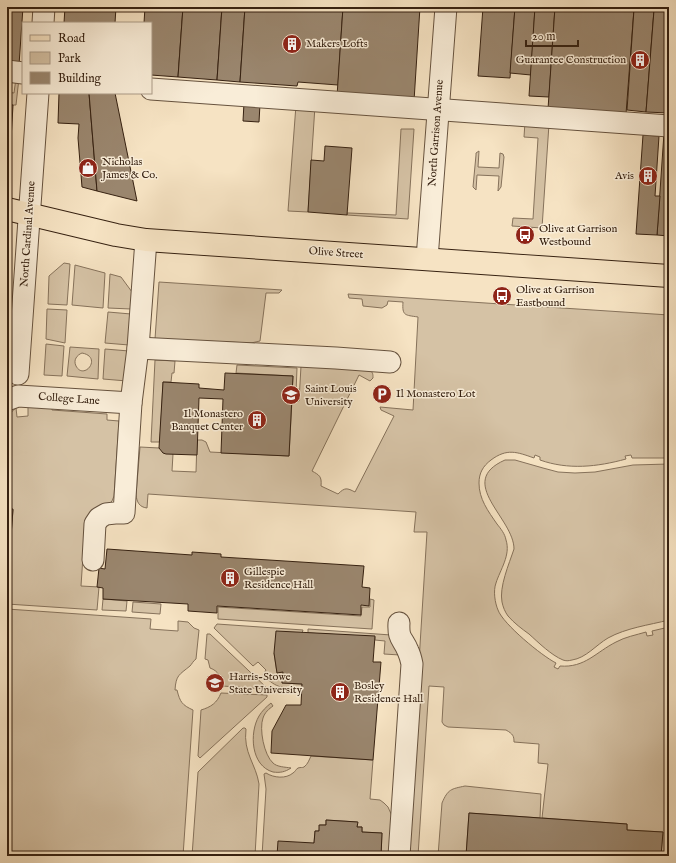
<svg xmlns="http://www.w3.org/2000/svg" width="676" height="863" font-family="'IM FELL English',serif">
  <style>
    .green { fill: #d5c2a5; stroke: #86725b; fill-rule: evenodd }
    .building { fill: #9a866e; stroke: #362111 }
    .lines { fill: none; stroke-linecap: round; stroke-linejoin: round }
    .minor-casing { stroke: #66523e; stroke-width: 23 }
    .major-casing { stroke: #362111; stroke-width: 24 }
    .minor { stroke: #f9edd8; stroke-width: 21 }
    .major { stroke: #f6e3c3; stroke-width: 22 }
    .labels { text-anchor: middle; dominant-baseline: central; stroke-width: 3; stroke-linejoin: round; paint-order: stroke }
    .poi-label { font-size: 11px; fill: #362111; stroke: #f9edd8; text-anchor: start }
    .street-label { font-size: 11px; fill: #362111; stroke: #f9edd8 }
  </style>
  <rect width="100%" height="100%" fill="#f6e3c3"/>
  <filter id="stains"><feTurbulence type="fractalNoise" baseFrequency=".005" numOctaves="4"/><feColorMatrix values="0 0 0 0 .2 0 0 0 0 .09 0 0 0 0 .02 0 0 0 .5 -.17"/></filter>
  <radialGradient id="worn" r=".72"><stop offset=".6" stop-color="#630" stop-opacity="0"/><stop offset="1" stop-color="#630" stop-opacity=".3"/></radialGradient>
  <g class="green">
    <path d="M16,78H19L16,105H7V92L14,93Z"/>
    <path d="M296,105L315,106L308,212L288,211Z"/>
    <path d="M525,122L549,124L542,228L512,226L513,218L533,219L538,138L524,137Z"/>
    <path d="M401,129H414L408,219L347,215V213H349L396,215Z"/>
    <path d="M479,151L478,167L499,168L500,153L503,154L504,157L501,187L498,191L499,176L477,175L476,190L473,187L476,155V153Z"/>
    <path d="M64,263L70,264L67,305L48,304L49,276Z"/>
    <path d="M75,265L105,273L103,308L72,305Z"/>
    <path d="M110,274L121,277L132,292L131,309L108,308Z"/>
    <path d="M159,282L282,290L279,293H266L260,341L251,343L155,339Z"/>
    <path d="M348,294L669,315V458H632L631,455L625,456L626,459C597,467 568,470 540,460V457L535,455L534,458C517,452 507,448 491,460C483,466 479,473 479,483C479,499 488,511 497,524C501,529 505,534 506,540C511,555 500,570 496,583C493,591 495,603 498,610C503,624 542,656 556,663L554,667L558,669L560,666C585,668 596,652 616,642C625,637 636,635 646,632L647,636L653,635L652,631L669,627V856H661L663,832L627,830V824L542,818L548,764L538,763L539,744L514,742C514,736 513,734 506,730L448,727L444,725L442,722L444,687L429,686L418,856H407L427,532H414L416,512L148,494L147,508C139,507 137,502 136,495L140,447L159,448L173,454L172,471L196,472L197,440H202L206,442L210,452L289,456L292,400L299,401L301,366L369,370C373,372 373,374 373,378L370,381L359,375L312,471C319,475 322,476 321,486L338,494C345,487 347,488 355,492L394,416L381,410L380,407L413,410L418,317C405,315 402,316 403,302L388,301L387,305L382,308L363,306L362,299L349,298Z"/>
    <path d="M47,309L67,310L65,343L46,339Z"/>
    <path d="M108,312L131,314L129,345L105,343Z"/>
    <path d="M46,344L64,346L62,376L44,375Z"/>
    <path d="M70,347L99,349L98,379L67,376ZM82,353C103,357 84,381 76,366C73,360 77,355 82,353Z"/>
    <path d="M105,349L129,351L127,381L103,379Z"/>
    <path d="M155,360L175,361L174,373H172L171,382H163L160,442H151Z"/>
    <path d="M237,365L297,368L296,393H292L293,376L236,373Z"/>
    <path d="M28,407L52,408V410L107,414V420L119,421L114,496L112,501L109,504L83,556L81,586L99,587L97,610L7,604V589L13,510L7,509V424C9,417 10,412 16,408L17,417L28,416Z"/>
    <path d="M505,460H515L543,468L558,472L575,473L595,472L633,465L669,464V620C649,625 626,628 608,638C596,645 586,658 572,660C568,661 566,661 563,660C551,655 539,643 529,634C522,629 514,623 508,616C505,612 503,607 502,602C499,587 509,564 514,549C514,518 455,482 505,460Z"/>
    <path d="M103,599L127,601L126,611L102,610Z"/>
    <path d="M370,599L374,600L372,629L218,619V607L361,616L362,607H370Z"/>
    <path d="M133,602L161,604L160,614L132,612Z"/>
    <path d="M7,609L151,619L150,629L178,631V621L188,622L194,628L199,630L196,659C193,661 192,664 190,666C179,675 176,675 175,690H177C180,702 182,705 193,710L183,856H7Z"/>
    <path d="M217,624L303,630L302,633L274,653L277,673L283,672L282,683L302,684V689C283,688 277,689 263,675L266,670L258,662L253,666L214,628Z"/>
    <path d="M308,629L391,635L400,655L384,654L385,641L375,640V637L308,633Z"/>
    <path d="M207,634H210L268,689L222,686C221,678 219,671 210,668L208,660L205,659Z"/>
    <path d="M221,693L267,695V697L200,758L198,756L201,710C211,707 217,703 221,693Z"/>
    <path d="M271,703L273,706C269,709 265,712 263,718C259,729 264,755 273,763C277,767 285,767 291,768C285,772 280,773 273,772C251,766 249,733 259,716C262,711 266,707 271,703Z"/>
    <path d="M243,728H245L246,729C243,753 256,764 259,784L255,856H192L198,772Z"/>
    <path d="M311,756L373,760L370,799L380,800L384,803L388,807L392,816L390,856H381L382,833L362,832V827H357V822L326,820V825H320L319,831H315L314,843L277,856H262L266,789L264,774L266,773C274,778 286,779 293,773C296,771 295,770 298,768C301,767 302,768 304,767C308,764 309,760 311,756Z"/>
    <path d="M465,786L541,794L540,818L469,813L466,856H438L442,803C448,789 451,789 465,786Z"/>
  </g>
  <g class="building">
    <path d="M7,7H23L19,65L7,64Z"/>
    <path d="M65,7H116L115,23H64Z"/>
    <path d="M145,7H183L178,77L151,75V23H144Z"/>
    <path d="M183,7H222L217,80L178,77Z"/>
    <path d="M222,7H245L240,82L217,80Z"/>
    <path d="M245,7H343L338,85L298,82L297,86L240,82Z"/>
    <path d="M343,7H420L414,101L337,96Z"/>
    <path d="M483,7H515L510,78L478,76Z"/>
    <path d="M515,7H535L531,75L510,73Z"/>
    <path d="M535,7H555L549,97L529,96Z"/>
    <path d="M555,7H603L634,9L626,114L548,109Z"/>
    <path d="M634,9L654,10L646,112L627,110Z"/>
    <path d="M654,10L669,12V113L646,112Z"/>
    <path d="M59,93H89L97,191L82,187L78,138L79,124L58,123Z"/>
    <path d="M89,93H115L137,201L97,191Z"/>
    <path d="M244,103L260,104L259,122L243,121Z"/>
    <path d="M7,105H13L10,157H7Z"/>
    <path d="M664,133H669V236L657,235Z"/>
    <path d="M643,135L659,136L655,196H660L657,235L636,234Z"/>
    <path d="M325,146L352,148L347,215L308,212L311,160L324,161Z"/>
    <path d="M225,373L293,376L289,456L221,453L223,399L199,398L197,455L166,454L163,453L159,448L163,382L199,384V388L224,390Z"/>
    <path d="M7,509H13L8,576H7Z"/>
    <path d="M107,549L192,555V552L221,554V557L364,566L362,587L370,588L369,606L361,605V615L217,606V613L188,611V604L103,599V588L97,587L99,568L105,569Z"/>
    <path d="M276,631L375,636L373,662H381L373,760L271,753L272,731L286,705H301L302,684L282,683L283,672L277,673L274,653Z"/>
    <path d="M469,813L627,824V830L663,832L661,856H466Z"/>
    <path d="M326,820L358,822L357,827H362V832L382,833L381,856H277L278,841L314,843L315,831H319V825H326Z"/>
  </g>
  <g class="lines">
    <g class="minor-casing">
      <g id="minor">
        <path d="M43,23L44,7"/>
        <path d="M7,71L23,73"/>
        <path d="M151,89L669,126"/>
        <path d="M427,259L446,7"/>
        <path d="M138,348L336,358L390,362"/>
        <path d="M18,374L38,93"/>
        <path d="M7,400L18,396L131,403"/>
        <path d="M93,560L95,524L99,518L106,514L115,513H124L131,403L138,348L146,240"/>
        <path d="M399,856L412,664C411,659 410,655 408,651C403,638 398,640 399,623"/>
      </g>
    </g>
    <g class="major-casing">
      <path id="major" d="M7,209L116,235L146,240L669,276"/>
    </g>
    <use href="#minor" class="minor"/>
    <use href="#major" class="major"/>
  </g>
  <defs>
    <g id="building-disc" transform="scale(1)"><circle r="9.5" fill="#8f2418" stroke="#f9edd8"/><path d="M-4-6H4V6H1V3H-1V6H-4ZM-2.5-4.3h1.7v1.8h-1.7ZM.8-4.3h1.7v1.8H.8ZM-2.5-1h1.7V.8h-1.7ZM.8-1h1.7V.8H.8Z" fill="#fff"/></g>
    <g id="shop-disc" transform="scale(1)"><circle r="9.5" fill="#8f2418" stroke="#f9edd8"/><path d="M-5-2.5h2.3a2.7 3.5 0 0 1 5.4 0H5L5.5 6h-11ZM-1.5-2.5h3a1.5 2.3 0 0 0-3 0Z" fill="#fff"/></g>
    <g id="bus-disc" transform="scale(1)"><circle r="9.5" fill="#8f2418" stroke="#f9edd8"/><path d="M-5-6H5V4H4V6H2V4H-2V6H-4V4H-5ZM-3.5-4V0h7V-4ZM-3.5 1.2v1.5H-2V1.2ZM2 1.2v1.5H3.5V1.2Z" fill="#fff"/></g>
    <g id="parking-disc" transform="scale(1)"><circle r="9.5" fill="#8f2418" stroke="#f9edd8"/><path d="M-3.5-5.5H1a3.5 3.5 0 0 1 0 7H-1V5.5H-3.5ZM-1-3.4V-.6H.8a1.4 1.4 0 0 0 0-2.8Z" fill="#fff"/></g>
    <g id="university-disc" transform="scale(1)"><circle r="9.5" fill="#8f2418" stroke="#f9edd8"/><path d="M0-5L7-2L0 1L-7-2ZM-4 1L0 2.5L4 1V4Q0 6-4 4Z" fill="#fff"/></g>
  </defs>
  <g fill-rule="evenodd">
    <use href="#building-disc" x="292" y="44"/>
    <use href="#building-disc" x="640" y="60"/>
    <use href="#shop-disc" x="88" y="168"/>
    <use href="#building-disc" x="648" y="176"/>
    <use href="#bus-disc" x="525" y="235"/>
    <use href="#bus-disc" x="502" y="296"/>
    <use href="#parking-disc" x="382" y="394"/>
    <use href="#university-disc" x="291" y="395"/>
    <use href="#building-disc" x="257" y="420"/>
    <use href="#building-disc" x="230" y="578"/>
    <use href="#university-disc" x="215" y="683"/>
    <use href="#building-disc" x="340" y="692"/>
  </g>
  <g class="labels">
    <g class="poi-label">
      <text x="306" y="44">Makers Lofts</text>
      <text x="626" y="60" text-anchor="end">Guarantee Construction</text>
      <text x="102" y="162">Nicholas<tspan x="102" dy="13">James &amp; Co.</tspan></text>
      <text x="634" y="176" text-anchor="end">Avis</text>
      <text x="539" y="229">Olive at Garrison<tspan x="539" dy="13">Westbound</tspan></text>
      <text x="516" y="290">Olive at Garrison<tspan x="516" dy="13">Eastbound</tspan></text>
      <text x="305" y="389">Saint Louis<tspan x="305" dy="13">University</tspan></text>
      <text x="396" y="394">Il Monastero Lot</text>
      <text x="243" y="414" text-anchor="end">Il Monastero<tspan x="243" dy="13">Banquet Center</tspan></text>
      <text x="244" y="572">Gillespie<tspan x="244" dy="13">Residence Hall</tspan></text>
      <text x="229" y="677">Harris-Stowe<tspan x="229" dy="13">State University</tspan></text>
      <text x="354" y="686">Bosley<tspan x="354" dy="13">Residence Hall</tspan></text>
    </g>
    <g class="street-label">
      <text transform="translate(436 133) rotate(-86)">North Garrison Avenue</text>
      <text transform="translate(28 234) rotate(-86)">North Cardinal Avenue</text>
      <text transform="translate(336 253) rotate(4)">Olive Street</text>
      <text transform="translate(69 399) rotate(4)">College Lane</text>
    </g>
  </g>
  <rect width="676" height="863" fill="none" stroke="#f6e3c3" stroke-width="24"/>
  <rect x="8" y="8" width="660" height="847" fill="none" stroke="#362111" stroke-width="2"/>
  <rect x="12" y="12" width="652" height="839" fill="none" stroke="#362111"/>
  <rect x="22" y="22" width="130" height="72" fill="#f9edd8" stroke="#ab9b88"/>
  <rect x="30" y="35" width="20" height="6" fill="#f6e3c3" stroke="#ab9b88"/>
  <text x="58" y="42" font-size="12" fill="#362111">Road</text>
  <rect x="30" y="52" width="20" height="12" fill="#d5c2a5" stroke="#ab9b88"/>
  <text x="58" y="62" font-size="12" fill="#362111">Park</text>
  <rect x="30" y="72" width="20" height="12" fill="#9a866e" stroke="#ab9b88"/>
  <text x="58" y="82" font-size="12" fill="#362111">Building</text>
  <path d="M526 40v6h52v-6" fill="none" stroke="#362111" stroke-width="2"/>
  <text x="532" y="40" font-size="12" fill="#362111" stroke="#f9edd8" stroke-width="3" paint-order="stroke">20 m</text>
  <rect width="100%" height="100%" filter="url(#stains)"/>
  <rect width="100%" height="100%" fill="url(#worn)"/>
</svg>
